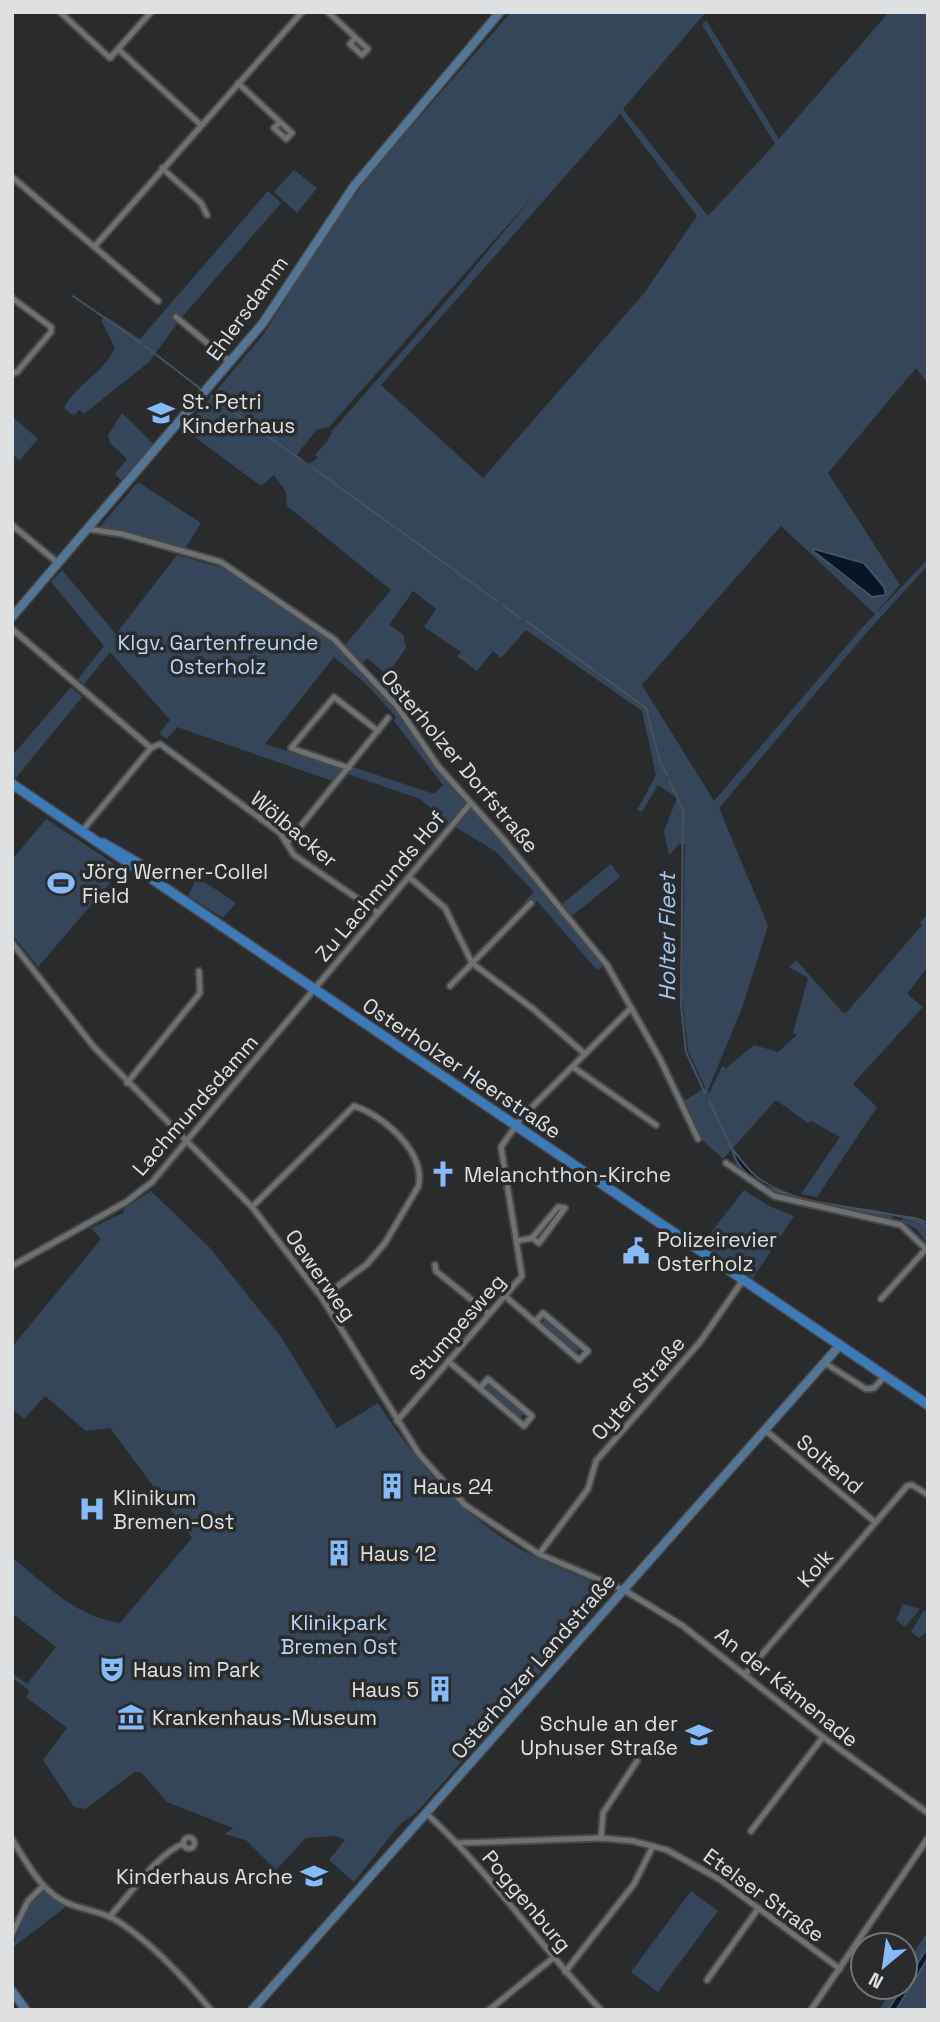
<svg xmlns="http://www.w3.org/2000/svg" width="940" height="2022" font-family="'Space Grotesk',sans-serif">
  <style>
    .green { fill: #36465a; fill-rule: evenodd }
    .water { fill: #061527; stroke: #47525f; stroke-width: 2 }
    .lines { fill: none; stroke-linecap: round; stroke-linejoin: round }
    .stream { stroke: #47525f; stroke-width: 2 }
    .street-casing { stroke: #47484a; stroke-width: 9 }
    .secondary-casing { stroke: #47484a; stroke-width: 11 }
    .primary-casing { stroke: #47484a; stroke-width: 12 }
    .street { stroke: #6e7072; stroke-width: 5 }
    .secondary { stroke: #557595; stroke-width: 8 }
    .primary { stroke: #3c7ab8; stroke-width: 9 }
    .labels { text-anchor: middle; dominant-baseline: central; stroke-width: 7; stroke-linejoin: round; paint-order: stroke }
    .street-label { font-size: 21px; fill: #dee0e1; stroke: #292b2d }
    .poi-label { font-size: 21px; fill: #dee0e1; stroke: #292b2d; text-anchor: start }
    .park-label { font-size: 21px; fill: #b9d6f9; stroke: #292b2d }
    .water-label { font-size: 23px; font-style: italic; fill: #a3c7f2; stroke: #292b2d }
  </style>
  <rect width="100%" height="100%" fill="#292b2d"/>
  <g class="green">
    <path d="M511,12H706L623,109L708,216L775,144L702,25L706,20L779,139L889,12H928V384L916,368L828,473L900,585L875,614L781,526L642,685L714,801L861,629L928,559V565L867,632L719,808L768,926L742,1008L708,1090L709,1094L722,1066L726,1068L754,1045L778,1052L797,1035L793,1033L808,978L789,967L796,960L843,1013L847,1012L922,925L920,922L928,914V966L907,994L923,1007L853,1084L877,1107L817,1197L801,1194L840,1137L811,1121L808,1123L776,1100L723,1159L699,1137L684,1101L705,1088L688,1050L682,998L685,844H679L669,855L664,831L677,798L658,785L642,812L637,810L656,775L642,711L526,630L501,658L493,651L477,671L457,656L461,652L424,627L436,609L413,591L389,625L403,634L406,648L387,675L367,658L362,663L345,645L391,590L287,506L286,492L274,475L261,486L184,429L263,335L332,225L376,167ZM620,114L697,216L645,292L483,478L381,385ZM536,193L443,305L332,431L328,440L315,455L318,458L309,464L297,455L316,430L329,427ZM814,549L871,573L884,587L872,597L835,570Z"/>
    <path d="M294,170L317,188L297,213L274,192Z"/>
    <path d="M268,191L281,203L182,317L149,362L84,414L79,410L74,416L64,408C77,383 104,373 115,348L101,320L105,316L140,339Z"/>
    <path d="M122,413L154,445L122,481L115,474L127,459L110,443L108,435Z"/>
    <path d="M12,416L38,439L20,460L14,456L12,458Z"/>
    <path d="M138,482L201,523L185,549L123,531L99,528Z"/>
    <path d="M177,555L220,567L328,638L400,713L440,771L503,841L604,966L597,970L537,901L530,907L525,901L534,892L495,851L450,824L420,799L348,774L338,783L177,727L167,739L159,734L170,720L110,652L84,684L78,679L104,646L51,582L62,570L116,634ZM334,657L365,683L396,717L394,721L443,785L434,794L353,767L343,769L265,744Z"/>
    <path d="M71,687L82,697L15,779L12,756Z"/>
    <path d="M46,819L122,869L38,967L12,934V860Z"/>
    <path d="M611,864L620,877L572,916L562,904Z"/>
    <path d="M197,877L236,903L223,918L188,896Z"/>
    <path d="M732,1152C769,1202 835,1206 893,1216L891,1219C851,1211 739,1200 732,1152Z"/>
    <path d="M744,1190L769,1206L794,1216L753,1278L702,1244Z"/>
    <path d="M151,1191L209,1247L281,1337L337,1428L378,1403C419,1467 465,1520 533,1556C557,1568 583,1577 607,1589L608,1596L416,1813L400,1824L354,1882L329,1860L345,1840L336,1836L306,1838L276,1870L246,1840L225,1834L233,1828L167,1802L141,1772H135L85,1809L74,1807L43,1760L67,1728L26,1697L30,1691L12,1678V1673L27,1684L56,1647L12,1613V1557C46,1585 75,1616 120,1623L192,1538L110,1428L86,1431L45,1396L24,1419L15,1411L12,1414V1347L101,1239L91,1228L123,1213L125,1208Z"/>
    <path d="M903,1218L928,1226V1244L916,1229L902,1221Z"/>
    <path d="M546,1318L581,1348L575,1354L541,1324Z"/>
    <path d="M490,1384L524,1413L519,1419L485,1390Z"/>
    <path d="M903,1604L920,1609L905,1627L896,1620Z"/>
    <path d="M924,1610L928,1612V1631L919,1638L911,1632Z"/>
    <path d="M42,1889L67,1906L12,1948L31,1900Z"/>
    <path d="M691,1891L718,1911L658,1992L631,1972Z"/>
    <path d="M928,1931V2010H879L893,1987H905V1967Z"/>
  </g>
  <g class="water">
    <path d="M814,549L864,563L884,587L886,595L872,597L813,551Z"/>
    <path d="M732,1149C741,1159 749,1173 761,1180C803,1208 866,1210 915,1218L928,1223V1226C880,1200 749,1214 732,1149Z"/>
    <path d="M928,1947V1958L896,2010H888Z"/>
  </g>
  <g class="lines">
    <g class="stream">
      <path d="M73,296L141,343"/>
      <path d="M145,346L202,390"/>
      <path d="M211,396L300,459"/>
      <path d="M313,468L497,601"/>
      <path d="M503,605L520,618"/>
      <path d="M526,621L595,671"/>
      <path d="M599,674L646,708L660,762L667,775"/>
      <path d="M669,780L683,810L681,1005L686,1052L705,1093"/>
      <path d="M709,1100L731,1147"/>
    </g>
    <g class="street-casing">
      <g id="street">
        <path d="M60,12L110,58L118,49L200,124"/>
        <path d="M328,12L368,49L362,55L350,44L355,38"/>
        <path d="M118,49L151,12"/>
        <path d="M238,83L292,133L286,139L274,128L280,122"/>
        <path d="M162,168L201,203L207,215"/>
        <path d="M12,177L158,301"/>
        <path d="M95,246L302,12"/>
        <path d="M12,298L51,327V332L17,372L12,373"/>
        <path d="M176,317L230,362"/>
        <path d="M12,525L58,563"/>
        <path d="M88,529L122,534L221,562L335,640L397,706L438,766L504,840L607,965L660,1059L698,1139"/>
        <path d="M12,629L151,748"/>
        <path d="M349,768L291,748L334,697L378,731"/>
        <path d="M82,831L151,748L160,744L280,833L294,855L377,912"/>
        <path d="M287,843L388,718"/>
        <path d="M409,877L445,908L472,963L532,1008L585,1054"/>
        <path d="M12,943L94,1047L252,1207L322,1298L419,1454L465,1505L539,1554L624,1590L683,1626L823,1737L928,1813"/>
        <path d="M450,986L531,903"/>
        <path d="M573,1067L656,1125"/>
        <path d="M127,1083L200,993L199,971"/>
        <path d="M726,1163L774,1196L901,1225L928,1251"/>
        <path d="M252,1207L354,1106C383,1115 427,1153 418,1187L385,1243L367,1264L322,1298"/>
        <path d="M517,1241L532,1238L539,1243L565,1208L558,1207L532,1238"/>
        <path d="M435,1265L436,1271L489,1314"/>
        <path d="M12,1266L126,1202L152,1182L470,804"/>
        <path d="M505,1296L579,1360L588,1351L543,1313L535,1322"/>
        <path d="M881,1299L926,1249"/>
        <path d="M448,1361L524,1426L532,1416L488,1379L480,1388"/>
        <path d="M825,1363L866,1389L874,1388L885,1376"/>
        <path d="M397,1421L522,1276L501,1147L522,1117L631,1008"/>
        <path d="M765,1430L875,1522"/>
        <path d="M539,1554L588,1489L596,1461L700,1342L743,1280"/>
        <path d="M745,1674L907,1486L912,1485L928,1495"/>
        <path d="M427,1814C491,1873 540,1947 601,2010"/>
        <path d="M751,1831L823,1737"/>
        <circle cx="189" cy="1843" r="5.5"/>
        <path d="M601,1838L603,1813L637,1761"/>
        <path d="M12,1839C28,1865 43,1895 72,1905C90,1911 107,1913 122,1924C155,1946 185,1979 211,2010"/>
        <path d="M458,1843L601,1838L633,1841L667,1850L719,1879L840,1969"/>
        <path d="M110,1916C129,1896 158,1853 183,1844"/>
        <path d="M12,1934L28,1901L43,1886"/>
        <path d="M565,1972L634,1884L653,1846"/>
        <path d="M707,1980L758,1909"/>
        <path d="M489,2010L553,1958"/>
        <path d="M811,2010L928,1838"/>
      </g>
    </g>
    <g class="secondary-casing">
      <g id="secondary">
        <path d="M12,617L263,323L354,186L500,12"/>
        <path d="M12,1991L26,2010"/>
        <path d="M252,2010L840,1345"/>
      </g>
    </g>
    <g class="primary-casing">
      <g id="primary">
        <path d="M12,784L928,1405"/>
        <path d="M103,843L141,865L149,874"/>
      </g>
    </g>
    <use href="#street" class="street"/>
    <use href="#secondary" class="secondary"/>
    <use href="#primary" class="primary"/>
  </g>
  <defs>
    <g id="school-bare" transform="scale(2.1)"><path d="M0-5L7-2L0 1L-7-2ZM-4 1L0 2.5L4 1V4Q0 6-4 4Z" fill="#85bbfb" stroke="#292b2d" stroke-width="2.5" paint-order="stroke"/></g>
    <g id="stadium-bare" transform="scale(2.1)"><path d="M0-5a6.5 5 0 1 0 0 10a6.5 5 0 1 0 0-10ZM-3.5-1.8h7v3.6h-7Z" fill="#85bbfb" stroke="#292b2d" stroke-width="2.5" paint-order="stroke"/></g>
    <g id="church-bare" transform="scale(2.1)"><path d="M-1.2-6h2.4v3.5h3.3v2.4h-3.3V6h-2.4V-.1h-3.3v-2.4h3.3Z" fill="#85bbfb" stroke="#292b2d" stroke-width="2.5" paint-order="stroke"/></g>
    <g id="civic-bare" transform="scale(2.1)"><path d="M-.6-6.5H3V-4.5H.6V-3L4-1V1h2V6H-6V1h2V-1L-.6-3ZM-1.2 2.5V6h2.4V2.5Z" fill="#85bbfb" stroke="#292b2d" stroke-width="2.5" paint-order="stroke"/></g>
    <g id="building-bare" transform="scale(2.1)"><path d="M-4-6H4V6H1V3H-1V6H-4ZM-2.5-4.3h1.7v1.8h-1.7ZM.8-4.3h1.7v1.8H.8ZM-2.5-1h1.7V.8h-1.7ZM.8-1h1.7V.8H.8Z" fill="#85bbfb" stroke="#292b2d" stroke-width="2.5" paint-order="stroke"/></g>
    <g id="hospital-bare" transform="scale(2.1)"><path d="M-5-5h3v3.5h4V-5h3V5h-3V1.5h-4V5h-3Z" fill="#85bbfb" stroke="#292b2d" stroke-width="2.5" paint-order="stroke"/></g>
    <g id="theatre-bare" transform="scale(2.1)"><path d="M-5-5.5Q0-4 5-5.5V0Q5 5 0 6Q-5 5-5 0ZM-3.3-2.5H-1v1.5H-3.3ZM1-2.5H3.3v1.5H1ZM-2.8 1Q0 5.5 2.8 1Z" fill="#85bbfb" stroke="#292b2d" stroke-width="2.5" paint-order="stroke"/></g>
    <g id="museum-bare" transform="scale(2.1)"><path d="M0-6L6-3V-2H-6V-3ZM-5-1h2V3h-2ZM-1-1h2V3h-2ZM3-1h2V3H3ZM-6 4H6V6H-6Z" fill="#85bbfb" stroke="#292b2d" stroke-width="2.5" paint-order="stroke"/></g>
  </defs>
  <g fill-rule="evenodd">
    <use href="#school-bare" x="161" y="413"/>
    <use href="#stadium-bare" x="61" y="883"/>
    <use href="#church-bare" x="443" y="1174"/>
    <use href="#civic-bare" x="636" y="1251"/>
    <use href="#building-bare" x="392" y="1486"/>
    <use href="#hospital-bare" x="92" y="1509"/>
    <use href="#building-bare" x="339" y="1553"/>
    <use href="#theatre-bare" x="112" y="1669"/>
    <use href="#building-bare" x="440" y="1689"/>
    <use href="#museum-bare" x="131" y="1717"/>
    <use href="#school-bare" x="699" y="1735"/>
    <use href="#school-bare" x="314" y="1876"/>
  </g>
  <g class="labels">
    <g class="street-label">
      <text transform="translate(247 308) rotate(-54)">Ehlersdamm</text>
      <text transform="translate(460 761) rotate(50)">Osterholzer Dorfstraße</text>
      <text transform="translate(294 829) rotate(40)">Wölbacker</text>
      <text transform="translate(380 886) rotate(-50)">Zu Lachmunds Hof</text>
      <text transform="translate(462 1068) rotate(34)">Osterholzer Heerstraße</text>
      <text transform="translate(195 1105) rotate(-49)">Lachmundsdamm</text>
      <text transform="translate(321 1275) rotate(55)">Oewerweg</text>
      <text transform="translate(457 1327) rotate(-49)">Stumpesweg</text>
      <text transform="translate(638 1388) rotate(-49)">Oyter Straße</text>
      <text transform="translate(830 1464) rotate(40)">Soltend</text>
      <text transform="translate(815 1568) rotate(-49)">Kolk</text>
      <text transform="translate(533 1666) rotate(-49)">Osterholzer Landstraße</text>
      <text transform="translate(787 1687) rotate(39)">An der Kämenade</text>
      <text transform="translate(764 1895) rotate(36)">Etelser Straße</text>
      <text transform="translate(527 1901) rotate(50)">Poggenburg</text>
    </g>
    <g class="poi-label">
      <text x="182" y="401">St. Petri<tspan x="182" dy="24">Kinderhaus</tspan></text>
      <text x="82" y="871">Jörg Werner-Collel<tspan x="82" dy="24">Field</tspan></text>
      <text x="464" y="1174">Melanchthon-Kirche</text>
      <text x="657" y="1239">Polizeirevier<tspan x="657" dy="24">Osterholz</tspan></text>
      <text x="413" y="1486">Haus 24</text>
      <text x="113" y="1497">Klinikum<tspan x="113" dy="24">Bremen-Ost</tspan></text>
      <text x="360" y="1553">Haus 12</text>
      <text x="133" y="1669">Haus im Park</text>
      <text x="419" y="1689" text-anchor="end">Haus 5</text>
      <text x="152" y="1717">Krankenhaus-Museum</text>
      <text x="678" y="1723" text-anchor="end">Schule an der<tspan x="678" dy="24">Uphuser Straße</tspan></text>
      <text x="293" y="1876" text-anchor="end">Kinderhaus Arche</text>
    </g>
    <g class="park-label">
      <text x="218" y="642">Klgv. Gartenfreunde<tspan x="218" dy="24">Osterholz</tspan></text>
      <text x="339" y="1622">Klinikpark<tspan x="339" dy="24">Bremen Ost</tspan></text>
    </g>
    <g class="water-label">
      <text transform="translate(667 937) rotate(-90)">Holter Fleet</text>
    </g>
  </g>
  <rect width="940" height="2022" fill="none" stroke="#dee0e1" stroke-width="28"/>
  <g transform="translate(884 1966) rotate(209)"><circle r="33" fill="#292b2d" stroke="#717375" stroke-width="2"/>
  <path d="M0-5L12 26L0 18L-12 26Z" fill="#85bbfb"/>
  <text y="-10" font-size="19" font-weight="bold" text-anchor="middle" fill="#dee0e1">N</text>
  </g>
</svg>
